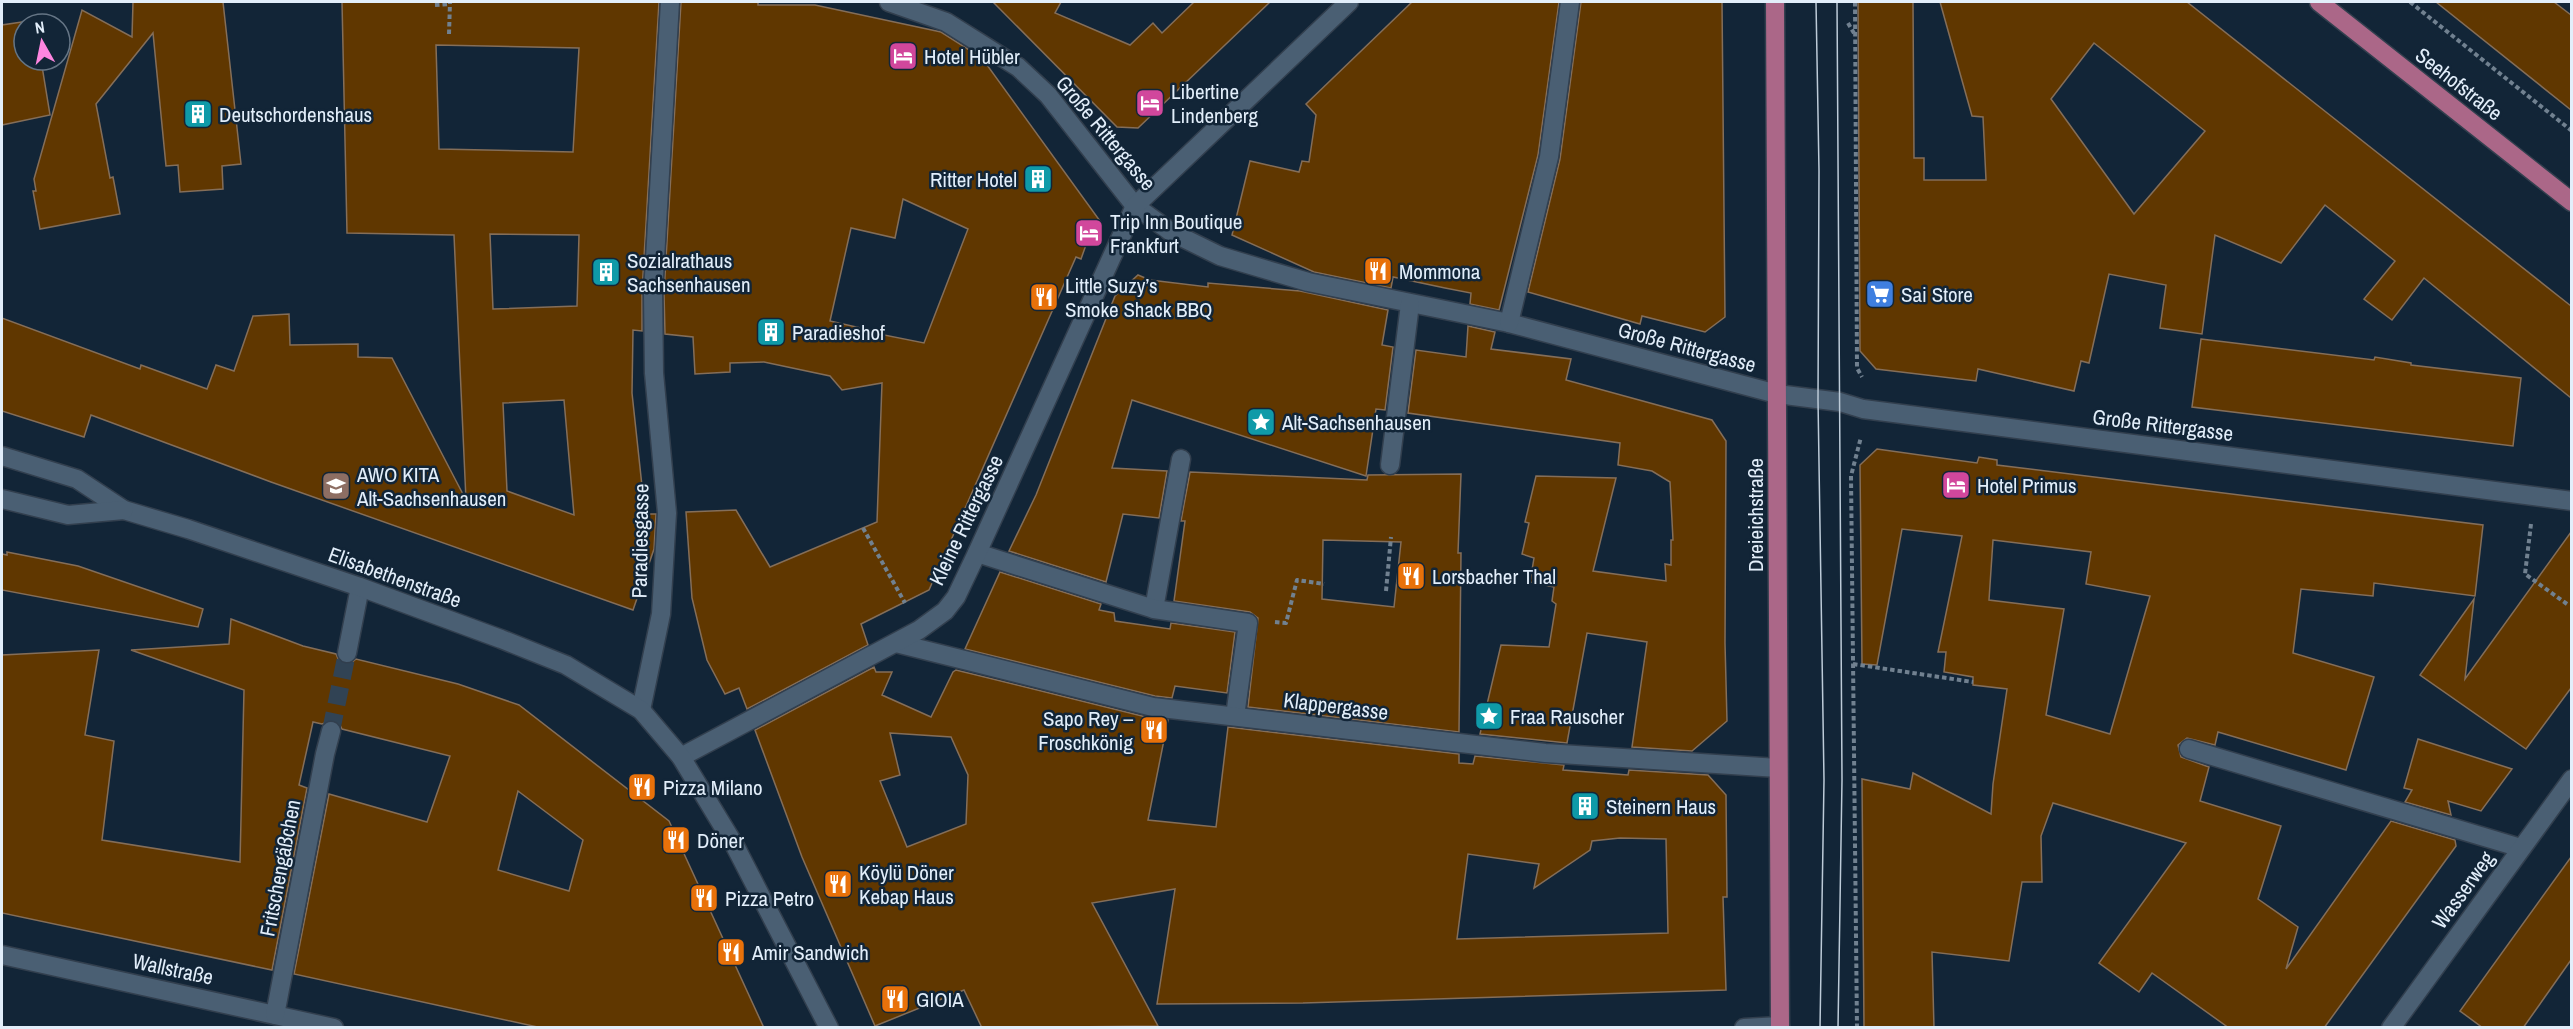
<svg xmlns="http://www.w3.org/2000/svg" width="2573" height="1029" font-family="'Archivo Narrow',sans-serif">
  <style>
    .building { fill: #603700; stroke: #846e59; stroke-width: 1.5; fill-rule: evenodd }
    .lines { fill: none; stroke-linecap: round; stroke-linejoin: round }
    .street-tunnel { stroke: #314354; stroke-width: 18; stroke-dasharray: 18 9; stroke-linecap: butt }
    .lane-casing { stroke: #323f4e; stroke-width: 21 }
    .street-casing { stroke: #323f4e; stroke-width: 21 }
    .secondary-casing { stroke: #323f4e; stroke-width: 21 }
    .primary-casing { stroke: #323f4e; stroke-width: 21 }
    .path { stroke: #718190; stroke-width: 4; stroke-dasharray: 4.5 3; stroke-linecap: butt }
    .lane { stroke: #4a5f73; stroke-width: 18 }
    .street { stroke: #4a5f73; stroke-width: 18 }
    .secondary { stroke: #4a5f73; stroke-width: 18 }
    .primary { stroke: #ab6788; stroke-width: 18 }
    .tram { stroke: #bdcbd8; stroke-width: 1.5 }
    .labels { text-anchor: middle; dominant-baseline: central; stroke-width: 5; stroke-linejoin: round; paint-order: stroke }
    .poi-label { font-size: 21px; fill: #e2eefa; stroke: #122537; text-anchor: start }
    .street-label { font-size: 21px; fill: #e2eefa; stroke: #122537 }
  </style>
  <rect width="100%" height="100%" fill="#122537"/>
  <g class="building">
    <path d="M133,2H223L241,164L222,166L223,189L180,192L178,165L166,166L153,33L96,104L110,178L113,177L120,214L40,229L33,191H36L34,179L82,10L132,37Z"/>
    <path d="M342,2H659L642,292V331L633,330L632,393L645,514H656L654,549L633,610L271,482L91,415L84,437L2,411V318L140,369L141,365L207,389L216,365L234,371L253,316L289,314L290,345L358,344V357L392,358L466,500L454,235L347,233ZM436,45L579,48L573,152L439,149ZM490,234L579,235L577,306L493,309ZM564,400L574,515L507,491L503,403Z"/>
    <path d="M681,2H758V5H815L941,32L982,58L1100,221L1087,242L1081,259L1076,257L929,590L861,624L868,645L747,709L739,688L725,694L707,660L692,598L686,512L736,510L770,567L877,522L882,383L842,390L830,376L764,362L730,363V372L695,374L693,337L665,334L664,293ZM903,199L968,229L924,343L864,331L865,329L830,321L851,228L895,238Z"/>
    <path d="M993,2H1061L1055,13L1130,45L1153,23L1162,33L1194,2H1270L1138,128L1117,127Z"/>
    <path d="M1412,2H1559L1538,155L1499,310L1470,304L1471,293L1445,288L1393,277L1391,288L1314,272L1232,235L1250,161L1299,172L1302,161L1309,162L1316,115L1306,104Z"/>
    <path d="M1581,2H1722L1725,317L1705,332L1642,316L1640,324L1528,292L1560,159Z"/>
    <path d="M1858,2H1913L1914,158H1924V180H1986L1983,117L1972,116L1940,2H2187L2571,306V398L2424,278L2392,320L2364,299L2395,261L2325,205L2281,263L2215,235L2202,334L2160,328L2166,285L2109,274L2089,363L2081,361L2074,391L1978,369L1976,381L1876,369L1860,351ZM2094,43L2205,131L2134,214L2051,99Z"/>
    <path d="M2436,2H2554L2571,15V110Z"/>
    <path d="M35,20L36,24H24V60H41L50,115L2,125V25Z"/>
    <path d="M1138,275L1150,280L1208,287V283L1300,291L1388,310L1382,345L1393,347L1385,410L1376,409L1366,476L1132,400L1112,468L1167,471L1159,518L1123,514L1106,582L1009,551L1036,495L1115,296Z"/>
    <path d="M1468,326L1495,332L1491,349L1571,359L1566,380L1712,420L1726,441L1725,643L1727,721L1692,751L1632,747L1647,642L1587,633L1567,743L1480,734L1501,645L1549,647L1556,604L1552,601L1554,587L1530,582L1534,558L1522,554L1529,523L1525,522L1536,476L1616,478L1593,571L1666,581L1665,564L1671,565V540H1673L1670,482L1652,471L1618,465L1620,443L1408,413L1416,350L1466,357Z"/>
    <path d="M2201,339L2374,360L2375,357L2411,363V365L2521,378L2513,446L2192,407Z"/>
    <path d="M1877,449L1977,463L1979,457L1997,460V465L2483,525L2475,596L2374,583L2373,596L2301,589L2293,653L2374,677L2346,770L2218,732L2215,745L2187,738L2178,745L2181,757L2209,767L2200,801L2281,826L2258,899L2298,927L2286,969L2391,821L2455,840L2456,846L2324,1028H2229L2152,973L2139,992L2099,963L2186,843L2053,803L2041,836L2042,882H2022L2009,961L1932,952L1934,1028H1864L1862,779L1910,789L1913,773L1991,814L1993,784L2007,689L1973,685V677L1944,672L1946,652H1938L1962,536L1902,529L1877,665L1862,664L1860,465ZM1993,540L2091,552L2086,584L2150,596L2110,734L2046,715L2064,609L1989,600Z"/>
    <path d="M1190,472L1367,480L1368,475L1461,474L1458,553H1461L1459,732L1248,707L1258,618L1250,612L1174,601L1185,521H1181ZM1323,540L1401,542L1394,607L1322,599Z"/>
    <path d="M2571,532V688L2526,749L2420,675L2474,599L2465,679Z"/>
    <path d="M7,552L78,566L203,609L198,627L2,590V554L7,555Z"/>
    <path d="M1000,572L1101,604L1099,610L1114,613L1115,621L1170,629L1171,623L1235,632L1227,693L1175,686L1172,698L1155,696L965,649Z"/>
    <path d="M231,619L303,646L336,654L339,661L344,664L351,663L356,659L458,684L519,705L669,821L764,1028H542L294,974L329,794L427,822L450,756L342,729L339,723L333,720L322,724L313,722L299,785L307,788L272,970L2,913V655L99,650L85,735L114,741L102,840L240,862L244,690L131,650L229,644ZM518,791L583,840L569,891L498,870Z"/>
    <path d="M874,667L876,672H892L882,695L931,717L953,672L956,670L1150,718L1168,720L1148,820L1216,827L1228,727L1459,754V763L1473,764L1475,756L1564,765L1563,770L1628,775L1629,770L1708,775L1726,795L1727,897H1723L1726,990L1303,1003L1157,1004L1175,889L1092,903L1158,1026L982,1028L964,990L875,1026L802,857L755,730ZM890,733L951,737L968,775L966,824L907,847L880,781L900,775ZM1620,838L1666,839L1668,933L1457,939L1468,854L1539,864L1534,888L1590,850L1592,841Z"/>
    <path d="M2418,739L2512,769L2481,811L2448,801L2451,815L2405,802L2412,790L2404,788Z"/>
    <path d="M2571,857V960L2523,1028H2483L2460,1011Z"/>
  </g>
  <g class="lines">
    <path class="street-tunnel" d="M331,731L347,653"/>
    <g class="lane-casing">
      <g id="lane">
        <path d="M1154,609L1181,459"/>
        <path d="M2189,749L2521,848"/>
      </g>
    </g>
    <g class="street-casing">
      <g id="street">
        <path d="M889,2L946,22L1018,67L1048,95L1135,206L1171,232L1220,256L1308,282L1509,323L1777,394L1840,402L1863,409L2572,501"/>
        <path d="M1509,323L1549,157L1570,2"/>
        <path d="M1390,465L1410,304"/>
        <path d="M977,553L1154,609L1248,623L1235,716"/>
        <path d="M896,643L1153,707L1545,753L1778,768"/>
        <path d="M347,653L360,587"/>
        <path d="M641,710L661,614L667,513L654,373L653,293L670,2"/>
        <path d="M681,757L919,630L945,611L956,597L977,553L1135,206L1349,2"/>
        <path d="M2,955L334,1028"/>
        <path d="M275,1015L325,754L331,731"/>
        <path d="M1744,1028L1780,1026"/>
        <path d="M2391,1028L2572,779"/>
      </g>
    </g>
    <g class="secondary-casing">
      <g id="secondary">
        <path d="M2,456L77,479L124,510L188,529L360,587L501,639L566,665L641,710L681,757L735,846L829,1028"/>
        <path d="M2,499L68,515L124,510"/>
      </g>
    </g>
    <g class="primary-casing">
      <g id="primary">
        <path d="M1775,2L1780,1028"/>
        <path d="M2319,2L2572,202"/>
      </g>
    </g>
    <g class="path">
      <path d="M1855,2L1857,368L1862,377"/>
      <path d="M2410,2L2572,131"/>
      <path d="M435,5L450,4"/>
      <path d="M1848,23L1855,35"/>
      <path d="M449,34L450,2"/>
      <path d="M2531,524L2525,574L2567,604"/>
      <path d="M863,528L905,603"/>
      <path d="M1386,591L1391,537"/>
      <path d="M1275,622L1286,623L1297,580L1324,584"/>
      <path d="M1853,664L1973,682"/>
      <path d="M1857,1028L1851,476L1861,437"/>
    </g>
    <use href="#lane" class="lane"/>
    <use href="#street" class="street"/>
    <use href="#secondary" class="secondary"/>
    <use href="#primary" class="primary"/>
    <g class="tram">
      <path d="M1816,2L1819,171L1818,400L1824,780L1820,1028"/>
      <path d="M1837,2L1842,780L1838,1028"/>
    </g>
  </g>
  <defs>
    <g id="hotel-square" transform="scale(1.5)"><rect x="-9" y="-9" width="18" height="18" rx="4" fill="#d1479c" stroke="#122537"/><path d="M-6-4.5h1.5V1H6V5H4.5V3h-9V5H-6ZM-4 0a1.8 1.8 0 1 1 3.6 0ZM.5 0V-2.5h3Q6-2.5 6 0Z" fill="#fff"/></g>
    <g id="building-square" transform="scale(1.5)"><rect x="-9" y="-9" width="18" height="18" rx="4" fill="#0f9aa8" stroke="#122537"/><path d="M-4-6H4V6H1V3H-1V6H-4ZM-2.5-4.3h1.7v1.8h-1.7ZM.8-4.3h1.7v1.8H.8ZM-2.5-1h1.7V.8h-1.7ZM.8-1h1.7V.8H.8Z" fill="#fff"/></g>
    <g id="restaurant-square" transform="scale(1.5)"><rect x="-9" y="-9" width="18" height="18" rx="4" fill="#e8710a" stroke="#122537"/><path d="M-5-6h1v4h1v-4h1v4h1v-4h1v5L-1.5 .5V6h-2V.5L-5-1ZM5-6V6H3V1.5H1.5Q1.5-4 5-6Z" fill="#fff"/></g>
    <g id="supermarket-square" transform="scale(1.5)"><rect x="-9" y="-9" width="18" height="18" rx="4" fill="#3f7fe0" stroke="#122537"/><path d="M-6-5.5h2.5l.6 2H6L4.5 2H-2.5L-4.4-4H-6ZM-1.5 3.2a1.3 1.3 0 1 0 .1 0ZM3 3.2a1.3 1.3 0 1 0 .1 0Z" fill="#fff"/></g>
    <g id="sight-square" transform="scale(1.5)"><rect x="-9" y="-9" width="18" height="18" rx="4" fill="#0f9aa8" stroke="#122537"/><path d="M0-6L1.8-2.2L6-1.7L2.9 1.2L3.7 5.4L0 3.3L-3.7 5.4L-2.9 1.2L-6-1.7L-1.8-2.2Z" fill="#fff"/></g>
    <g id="school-square" transform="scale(1.5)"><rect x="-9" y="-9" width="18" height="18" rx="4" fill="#8d6e63" stroke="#122537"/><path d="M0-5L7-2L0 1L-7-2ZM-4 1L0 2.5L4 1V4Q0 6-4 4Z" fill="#fff"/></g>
  </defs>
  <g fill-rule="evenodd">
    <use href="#hotel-square" x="903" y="56"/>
    <use href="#hotel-square" x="1150" y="103"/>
    <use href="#building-square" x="198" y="114"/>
    <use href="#building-square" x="1038" y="179"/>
    <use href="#hotel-square" x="1089" y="233"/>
    <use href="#restaurant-square" x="1378" y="271"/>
    <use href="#building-square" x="606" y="272"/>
    <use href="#supermarket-square" x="1880" y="294"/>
    <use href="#restaurant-square" x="1044" y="297"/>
    <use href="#building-square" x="771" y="332"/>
    <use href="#sight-square" x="1261" y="422"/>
    <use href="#hotel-square" x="1956" y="485"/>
    <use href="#school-square" x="336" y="486"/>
    <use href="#restaurant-square" x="1411" y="576"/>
    <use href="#sight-square" x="1489" y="716"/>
    <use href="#restaurant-square" x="1154" y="730"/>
    <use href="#restaurant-square" x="642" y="787"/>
    <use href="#building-square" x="1585" y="806"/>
    <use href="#restaurant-square" x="676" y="840"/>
    <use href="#restaurant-square" x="838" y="884"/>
    <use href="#restaurant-square" x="704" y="898"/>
    <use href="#restaurant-square" x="731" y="952"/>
    <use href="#restaurant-square" x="895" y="999"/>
  </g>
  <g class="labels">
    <g class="poi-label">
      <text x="924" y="56">Hotel Hübler</text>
      <text x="1171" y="91">Libertine<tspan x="1171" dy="24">Lindenberg</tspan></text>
      <text x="219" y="114">Deutschordenshaus</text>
      <text x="1017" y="179" text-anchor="end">Ritter Hotel</text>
      <text x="1110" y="221">Trip Inn Boutique<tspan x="1110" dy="24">Frankfurt</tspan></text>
      <text x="627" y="260">Sozialrathaus<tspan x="627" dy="24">Sachsenhausen</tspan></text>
      <text x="1399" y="271">Mommona</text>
      <text x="1065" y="285">Little Suzy’s<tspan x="1065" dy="24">Smoke Shack BBQ</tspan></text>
      <text x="1901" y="294">Sai Store</text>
      <text x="792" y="332">Paradieshof</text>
      <text x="1282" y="422">Alt-Sachsenhausen</text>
      <text x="357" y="474">AWO KITA<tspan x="357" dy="24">Alt-Sachsenhausen</tspan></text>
      <text x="1977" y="485">Hotel Primus</text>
      <text x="1432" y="576">Lorsbacher Thal</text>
      <text x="1510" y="716">Fraa Rauscher</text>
      <text x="1133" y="718" text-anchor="end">Sapo Rey –<tspan x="1133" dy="24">Froschkönig</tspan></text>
      <text x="663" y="787">Pizza Milano</text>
      <text x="1606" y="806">Steinern Haus</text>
      <text x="697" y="840">Döner</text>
      <text x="859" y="872">Köylü Döner<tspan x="859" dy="24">Kebap Haus</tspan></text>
      <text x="725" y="898">Pizza Petro</text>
      <text x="752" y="952">Amir Sandwich</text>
      <text x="916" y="999">GIOIA</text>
    </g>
    <g class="street-label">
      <text transform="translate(2459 84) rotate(38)">Seehofstraße</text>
      <text transform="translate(1106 133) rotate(50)">Große Rittergasse</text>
      <text transform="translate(1687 347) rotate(15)">Große Rittergasse</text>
      <text transform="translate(2163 425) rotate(7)">Große Rittergasse</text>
      <text transform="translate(1755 515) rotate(-90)">Dreieichstraße</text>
      <text transform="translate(966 520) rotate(-64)">Kleine Rittergasse</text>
      <text transform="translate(640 541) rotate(-89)">Paradiesgasse</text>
      <text transform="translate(395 577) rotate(20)">Elisabethenstraße</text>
      <text transform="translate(1336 706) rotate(7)">Klappergasse</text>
      <text transform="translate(280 868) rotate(-79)">Fritschengäßchen</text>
      <text transform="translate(2463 890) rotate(-54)">Wasserweg</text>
      <text transform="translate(173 969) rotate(12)">Wallstraße</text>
    </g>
  </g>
  <rect width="2573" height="1029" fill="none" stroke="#e2eefa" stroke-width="6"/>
  <g transform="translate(42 42) rotate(351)"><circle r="28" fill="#122537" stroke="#657585" stroke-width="1.5"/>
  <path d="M0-4.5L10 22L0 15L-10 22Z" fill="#fe86e0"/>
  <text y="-9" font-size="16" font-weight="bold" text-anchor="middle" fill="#e2eefa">N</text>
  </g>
</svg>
